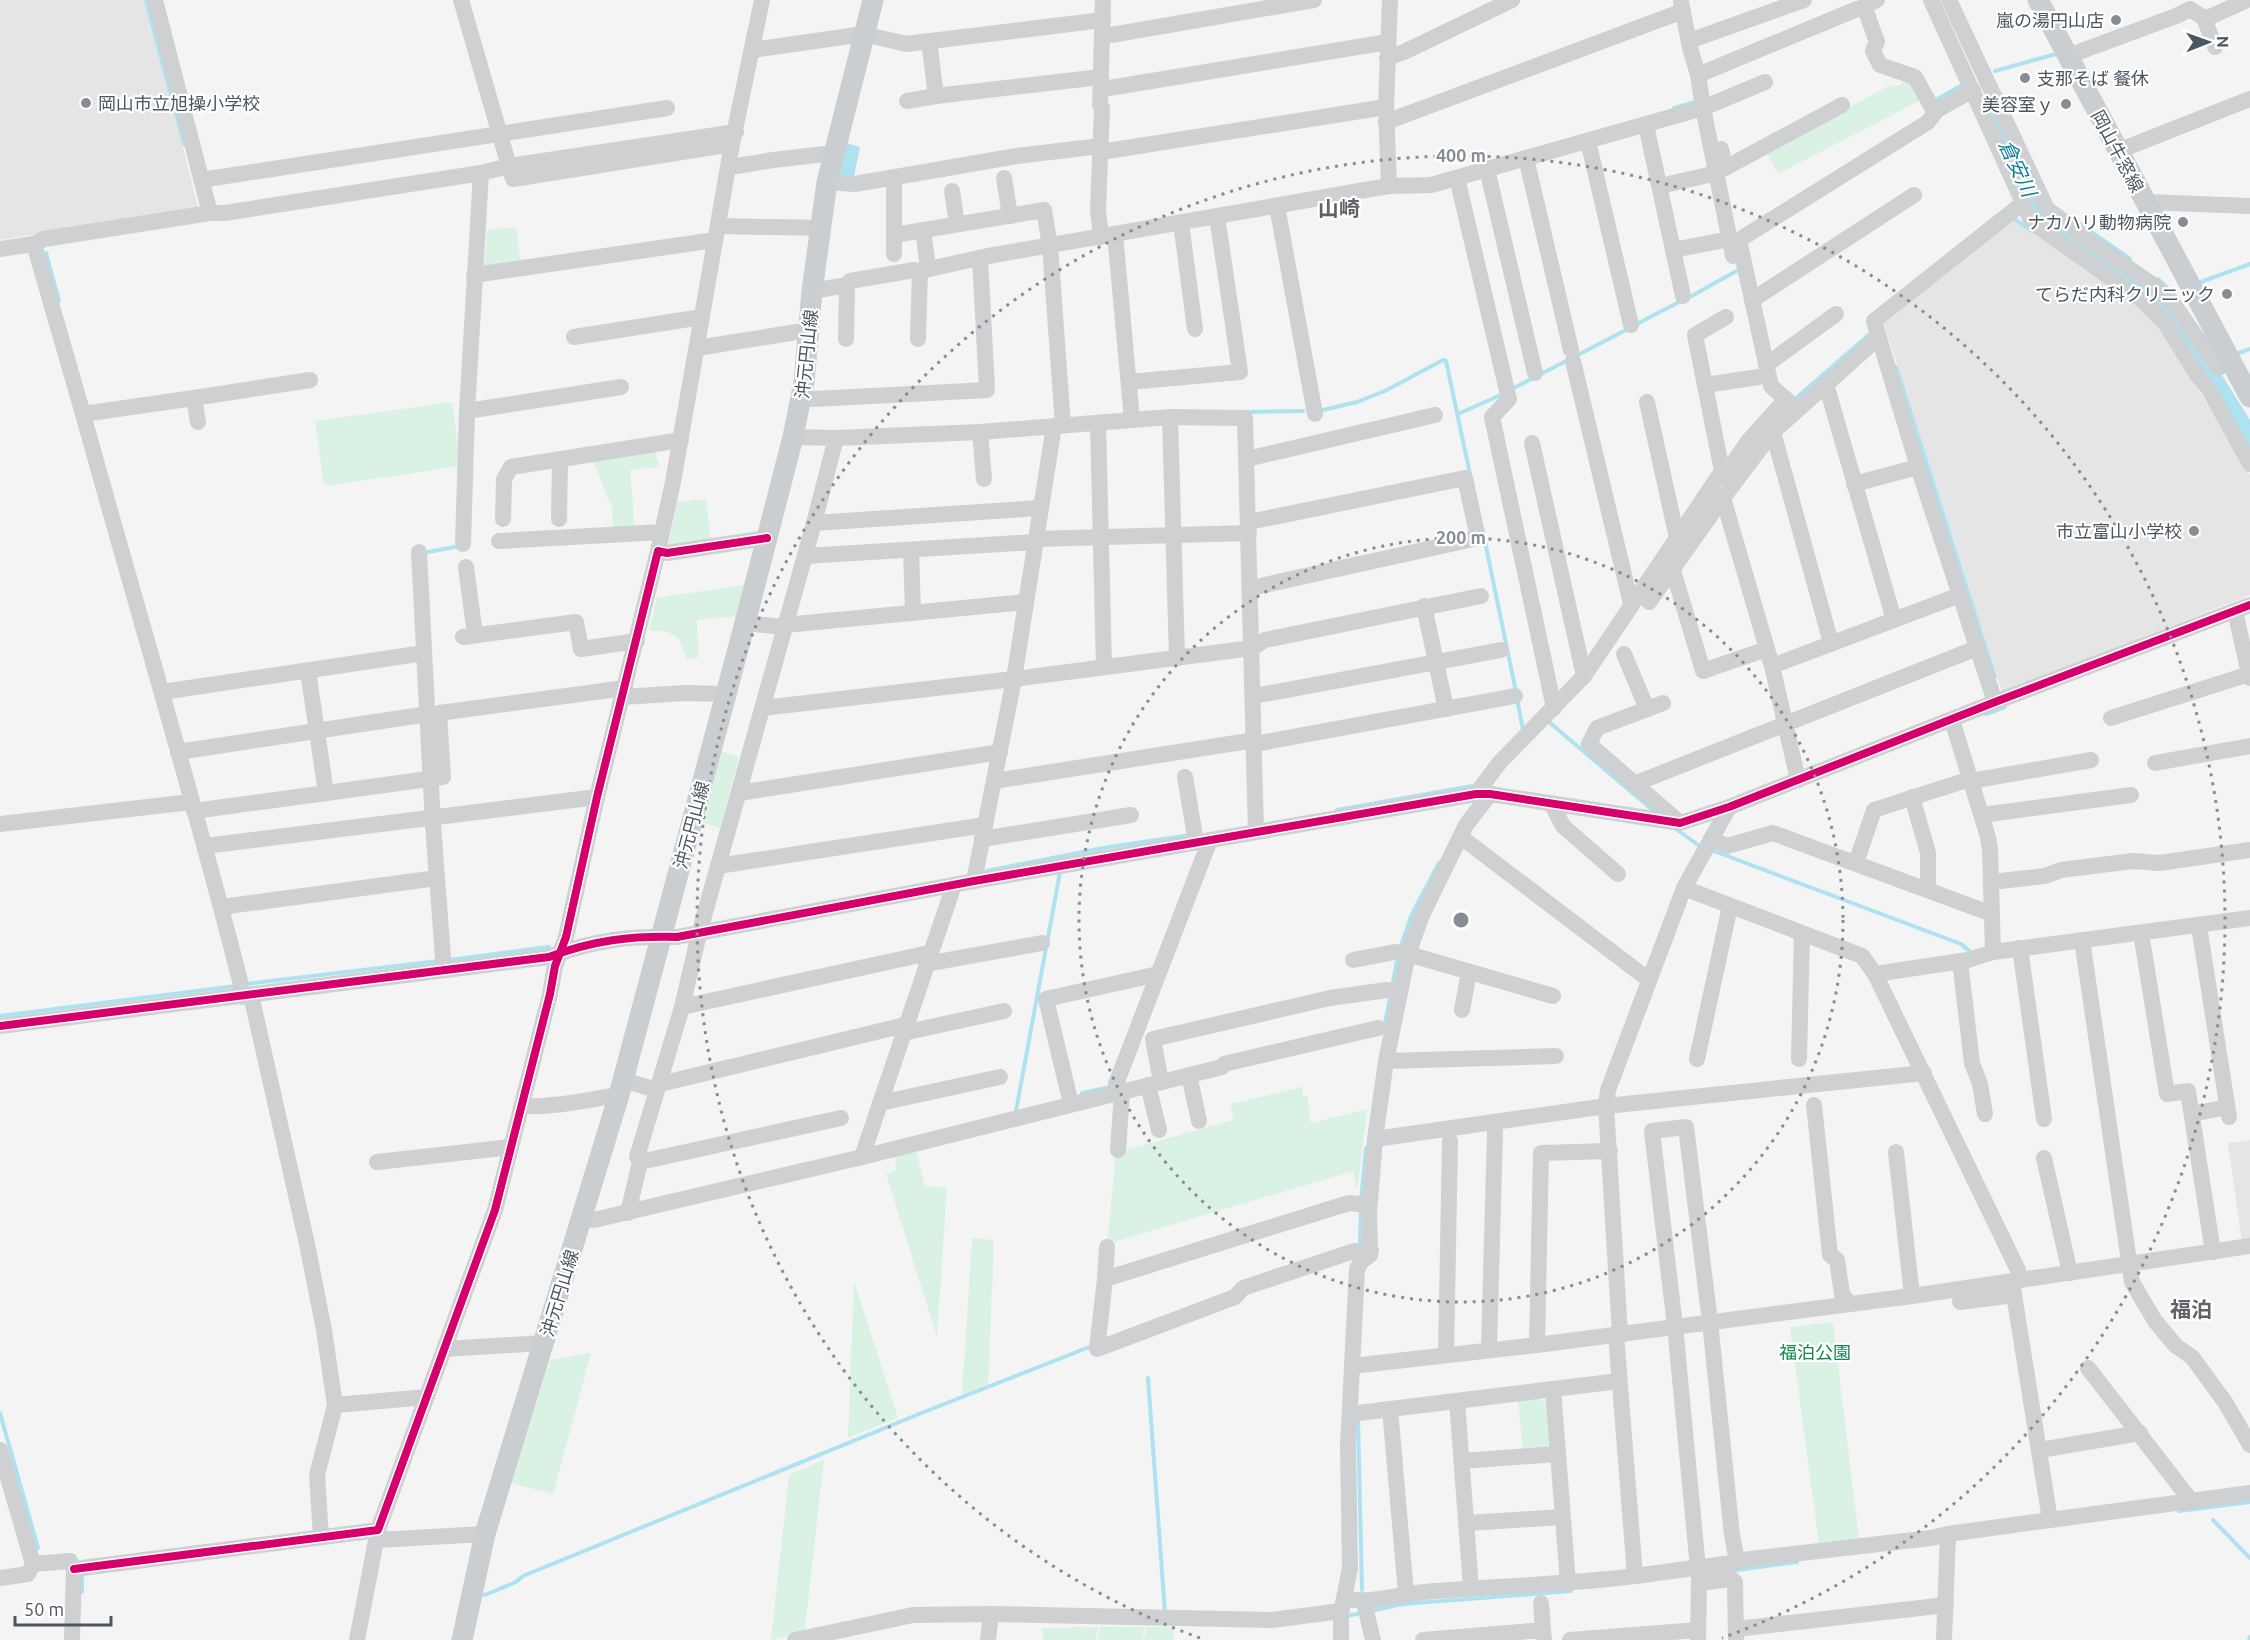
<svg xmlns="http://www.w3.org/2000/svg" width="2250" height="1640" font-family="Ubuntu,'Noto Sans JP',sans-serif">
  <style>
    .education { fill: #e6e5e6 }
    .green { fill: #d9f2e3 }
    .water { fill: #aee2f0 }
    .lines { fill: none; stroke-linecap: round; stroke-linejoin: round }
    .stream { stroke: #aee2f0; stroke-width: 4 }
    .river { stroke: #aee2f0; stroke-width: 22 }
    .minor { stroke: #ced0d2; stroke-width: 16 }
    .major { stroke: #caced1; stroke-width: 21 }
    .cycleway-casing { stroke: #fff; stroke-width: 11 }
    .cycleway { stroke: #d6006c; stroke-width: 8 }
    .ring { fill: none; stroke: #868d94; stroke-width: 3; stroke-dasharray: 3 6 }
    .poi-dot { fill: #868d94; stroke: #fff; stroke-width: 2 }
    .labels { text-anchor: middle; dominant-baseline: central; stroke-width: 4.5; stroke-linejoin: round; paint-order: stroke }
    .poi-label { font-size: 18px; fill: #4a5661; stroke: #fff; text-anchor: end }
    .street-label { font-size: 18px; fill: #4a5661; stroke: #fff }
    .park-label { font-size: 18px; fill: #17864f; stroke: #fff }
    .water-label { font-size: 20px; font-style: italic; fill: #0c7c9b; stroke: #fff }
    .quarter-label { font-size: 21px; font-weight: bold; fill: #5f6368; stroke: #fff }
    .centre { fill: #868d94; stroke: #fff; stroke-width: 3 }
    .ring-label { font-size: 18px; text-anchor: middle; font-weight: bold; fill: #868d94; stroke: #fff; stroke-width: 4.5; stroke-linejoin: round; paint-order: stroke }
  </style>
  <rect width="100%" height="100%" fill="#f4f4f4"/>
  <g class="education">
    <path d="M0,0H146L198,207L0,240Z"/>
    <path d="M2014,219L2136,305L2149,316L2172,346L2250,475V595L2002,692L1884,324Z"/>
    <path d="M2250,1140V1241L2242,1242L2228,1143Z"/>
  </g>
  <g class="green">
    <path d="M1909,80L1919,101L1778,174L1766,151L1891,85L1897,86Z"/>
    <path d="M516,227L521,264L484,269L487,230Z"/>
    <path d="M452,402L461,466L324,486L315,421Z"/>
    <path d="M654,447L660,467L630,470L635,531L613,533L612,508L593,461Z"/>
    <path d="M706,499L711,542L668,548L677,502Z"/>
    <path d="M749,584L739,616L697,620L699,657L687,659L678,637L667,632L649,630L657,598Z"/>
    <path d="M722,751L739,757L720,828L703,823Z"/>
    <path d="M1302,1087L1303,1096H1307L1311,1123L1367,1109L1358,1187H1356L1353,1171L1107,1244L1116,1153L1233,1120L1231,1104Z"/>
    <path d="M916,1150L925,1186L947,1188L937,1337L886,1174L896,1170L895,1156Z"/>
    <path d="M972,1238L994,1240L988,1385L962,1395Z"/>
    <path d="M854,1281L898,1418L848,1438Z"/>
    <path d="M1833,1322L1859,1540L1819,1545L1790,1327Z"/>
    <path d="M591,1353L553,1494L511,1483L550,1360Z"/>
    <path d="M1538,1398L1547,1404L1550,1447L1523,1452L1518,1400Z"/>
    <path d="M824,1460L805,1628L803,1633L771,1640L789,1475Z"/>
    <path d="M1098,1627L1096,1640H1044L1042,1628Z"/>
    <path d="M1100,1627H1145L1142,1640H1098Z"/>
    <path d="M1147,1627H1174L1173,1640H1144Z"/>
  </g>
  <path class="water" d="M840,141L860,147L854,177L833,176Z"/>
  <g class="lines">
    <g class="stream">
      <path d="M146,0L184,144"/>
      <path d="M1995,71L2056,54"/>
      <path d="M1934,101L1964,84"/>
      <path d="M1674,108L1699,101"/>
      <path d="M2013,218L2032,231"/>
      <path d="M2080,224L2130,259"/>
      <path d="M46,253L59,301"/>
      <path d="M2158,279L2176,297"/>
      <path d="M2198,283L2250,264"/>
      <path d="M1688,298L1740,269"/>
      <path d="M1635,325L1681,301"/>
      <path d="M2236,354L2250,349"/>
      <path d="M1896,367L1995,677"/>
      <path d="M1512,389L1628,329"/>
      <path d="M1794,400L1872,332"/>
      <path d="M1323,410L1357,402L1385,391L1443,360L1446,361L1470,474"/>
      <path d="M1247,412L1303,411"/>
      <path d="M1458,414L1503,394"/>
      <path d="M1484,537L1516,692"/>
      <path d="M423,553L460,546"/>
      <path d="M1517,699L1523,730"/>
      <path d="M1986,714L2005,707L2004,705"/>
      <path d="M1549,722L1655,812"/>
      <path d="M1337,810L1472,786"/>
      <path d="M1676,829L1701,847"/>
      <path d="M1711,852L1714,851L1961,944L1973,954"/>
      <path d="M986,871L1109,847L1191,835"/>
      <path d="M1400,949L1412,914L1439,863"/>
      <path d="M449,960L549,947"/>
      <path d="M246,984L438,961"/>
      <path d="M1392,987L1398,956"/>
      <path d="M0,1016L236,986"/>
      <path d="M1384,1028L1391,994"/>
      <path d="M1082,1093L1110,1087"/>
      <path d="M1016,1111L1060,872"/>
      <path d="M1361,1200L1366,1148"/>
      <path d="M1360,1241L1361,1208"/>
      <path d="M1148,1378L1165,1613"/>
      <path d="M0,1413L38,1548"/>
      <path d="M1358,1417L1362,1590"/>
      <path d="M2179,1511L2250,1502"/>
      <path d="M2213,1520L2250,1558"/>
      <path d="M1730,1571L1797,1562"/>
      <path d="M82,1592V1573"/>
      <path d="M480,1594L485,1595L516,1582L523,1576L924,1412L1092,1346"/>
      <path d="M1370,1611L1403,1604L1571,1591"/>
      <path d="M1346,1616L1363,1613"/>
      <path d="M2249,1640L2250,1637"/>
    </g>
    <path class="river" d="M1993,113L2038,210L2046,220L2153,295L2183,333L2250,441"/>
    <g class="minor">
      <path d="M155,0L210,213H225L481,173L467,411"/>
      <path d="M461,0L509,166L736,132"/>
      <path d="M1877,0L1864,6L1877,42L1873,51L1880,65L1915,77L1931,106L1937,110"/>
      <path d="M1931,0L2030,218L2040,228L2142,300L2165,323L2196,373L2208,388L2250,464"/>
      <path d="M1949,0L2047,209L2076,230L2077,233L2152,284L2175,306L2218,368L2232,362"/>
      <path d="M1681,2L1690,48L1698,75L1857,9"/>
      <path d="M2204,18L2212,16L2247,0"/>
      <path d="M1111,35L1314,0"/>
      <path d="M929,41L936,96"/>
      <path d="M1689,41L1804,0"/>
      <path d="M752,50L864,34L906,44L1103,20"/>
      <path d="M2068,56L2176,16L2190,9L2204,18L2215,47"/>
      <path d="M1387,58L1404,52L1512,0"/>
      <path d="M1698,75L1703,108L1733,256"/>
      <path d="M1109,88L1388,42"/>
      <path d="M907,101L936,96L1101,77"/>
      <path d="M1386,122L1683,11"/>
      <path d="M1646,125L1683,296"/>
      <path d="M1588,141L1631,325"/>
      <path d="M1721,149L1725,168L1842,105"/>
      <path d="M2118,151L2250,99"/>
      <path d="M1526,158L1571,350"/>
      <path d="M729,165L737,166L773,160L833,153"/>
      <path d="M1487,169L1535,373"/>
      <path d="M481,173L509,166L513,179L732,144"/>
      <path d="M894,178V254"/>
      <path d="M1004,178L1010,216"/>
      <path d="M1457,178L1509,399L1492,417L1554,708"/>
      <path d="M201,180L667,108"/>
      <path d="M827,182L855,184L1017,156L1100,146L1107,151L1386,107"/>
      <path d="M1389,186L1386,107L1390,0"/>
      <path d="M1660,186L1717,173"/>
      <path d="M952,191L957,224"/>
      <path d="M2145,202L2250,206"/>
      <path d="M1277,206L1315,414"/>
      <path d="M1181,223L1195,329"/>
      <path d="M718,226L821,228"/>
      <path d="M923,230L928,268"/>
      <path d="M1115,234L1132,420"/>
      <path d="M894,235L1044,210L1050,246L1063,425"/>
      <path d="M1101,237L1098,210L1102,108L1100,105L1103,0"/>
      <path d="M34,244L44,239L210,213"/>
      <path d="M0,249L34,244L83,414"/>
      <path d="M1673,250L1730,239"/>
      <path d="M474,275L715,240"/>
      <path d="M812,291L847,285L850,281L914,270L920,271L988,256L1365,190L1389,186L1431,185L1703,108L1765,82"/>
      <path d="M1752,300L1914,195"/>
      <path d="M1726,317L1695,335L1722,471L1728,480"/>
      <path d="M574,337L702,317"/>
      <path d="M846,339L847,285"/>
      <path d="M918,339L920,271"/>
      <path d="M697,348L809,330"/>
      <path d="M1573,361L1631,604"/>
      <path d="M1766,365L1836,314"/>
      <path d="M1129,382L1240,372L1217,216"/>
      <path d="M1826,384L1894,620"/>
      <path d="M1705,385L1759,377"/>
      <path d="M194,398L83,414C135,603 192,791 240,981L242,997"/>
      <path d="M802,398L814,399L987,390L980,258"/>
      <path d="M1647,402L1677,538L1683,542"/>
      <path d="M1797,409L1771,386L1739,240L1928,122L1937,110L1973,90"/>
      <path d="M1170,417L1177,658"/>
      <path d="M198,422L194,398L310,380"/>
      <path d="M1098,423L1104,667"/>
      <path d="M980,432L984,479"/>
      <path d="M1773,432L1831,643"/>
      <path d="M836,438L980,432L1170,417L1245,418L1256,832"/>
      <path d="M1532,443L1584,676"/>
      <path d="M1247,459L1435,415"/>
      <path d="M1724,476L1749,440L1786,399"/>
      <path d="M1854,484L1918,467"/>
      <path d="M1723,498L1772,666L1798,780"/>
      <path d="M503,519L504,479L511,467L681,440"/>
      <path d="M559,519L560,459"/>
      <path d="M1249,522L1465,478L1478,538L1251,588"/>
      <path d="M814,523L1040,508"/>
      <path d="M1036,539L1249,533"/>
      <path d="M499,541L662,532"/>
      <path d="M463,544L467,411L621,387"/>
      <path d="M911,550L913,612"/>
      <path d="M658,551L673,482L732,144L762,0"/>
      <path d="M419,552L433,825L444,970"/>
      <path d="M805,556L1035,542"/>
      <path d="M466,567L475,635"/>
      <path d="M1672,567L1703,671L1767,649"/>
      <path d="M1649,602L1723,498L1773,432L1879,337"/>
      <path d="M1424,606L1446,709"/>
      <path d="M2235,611L2250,678"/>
      <path d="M745,623L784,627"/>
      <path d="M785,625L1026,602"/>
      <path d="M463,637L576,622L581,649L637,641"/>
      <path d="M1624,654L1647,709"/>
      <path d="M1772,666L1960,595"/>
      <path d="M308,671L326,793"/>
      <path d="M162,692L424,653"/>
      <path d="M1254,696L1501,650"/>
      <path d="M623,697L685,693L726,694"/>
      <path d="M1995,702L1918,467L1874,321L2023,203"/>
      <path d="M1663,703L1597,728L1589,744L1679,822"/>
      <path d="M762,708L1014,679L1252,648L1265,640L1481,596"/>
      <path d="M2111,718L2249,674"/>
      <path d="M1952,720L1988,837L1990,850L1993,952"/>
      <path d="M1255,744L1515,696"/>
      <path d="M178,752L428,714"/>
      <path d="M2155,763L2250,746"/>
      <path d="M1185,777L1196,842"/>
      <path d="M994,781L1255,740"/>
      <path d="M1971,781L2091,760"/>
      <path d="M1634,784L1977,648"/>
      <path d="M739,793L1000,752"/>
      <path d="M1476,794L1500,762L1584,676L1722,471"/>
      <path d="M1912,797L1928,853V890"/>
      <path d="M1551,803L1563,826L1618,874"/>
      <path d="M194,811L443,777L439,713L625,688"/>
      <path d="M1982,815L2131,795"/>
      <path d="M0,824L191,802"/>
      <path d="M1461,837L1649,980"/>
      <path d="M982,839L1131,815"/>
      <path d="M1711,839L1727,846L1773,833L1992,914"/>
      <path d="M205,846L597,797"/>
      <path d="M1856,863L1874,810L1970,779"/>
      <path d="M718,866L985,825"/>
      <path d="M974,881L1014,679L1054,426"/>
      <path d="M1991,882L2045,876L2061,870L2133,861L2159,863L2250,850"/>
      <path d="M1684,888L1862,956L1875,974L2017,1268L2021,1280"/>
      <path d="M221,907L437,878"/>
      <path d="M2199,926L2229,1117"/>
      <path d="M2141,933L2167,1094L2188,1091L2213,1252"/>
      <path d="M2082,940L2132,1282L2155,1321L2176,1346L2192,1357L2225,1402L2250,1445"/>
      <path d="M2020,948L2044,1119"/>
      <path d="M1353,960L1395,952L1408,954L1553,996"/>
      <path d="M1960,961L1972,1063L1980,1084L1985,1114"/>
      <path d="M926,964L1042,943"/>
      <path d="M1875,974L1968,960L1993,952L2250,918"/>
      <path d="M251,995L307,1244L324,1330L335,1405L317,1475L321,1537"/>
      <path d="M682,1007L929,953"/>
      <path d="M1462,1010L1469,972"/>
      <path d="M0,1026L549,957C594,940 630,936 677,937L974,881L1476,794H1490L1680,823L1729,807L1995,702L2250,605"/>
      <path d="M903,1033L1004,1011"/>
      <path d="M1697,1059L1730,906"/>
      <path d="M1799,1059L1802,933"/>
      <path d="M1386,1061L1556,1056"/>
      <path d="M1189,1075L1199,1121"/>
      <path d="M623,1080L657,1090"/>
      <path d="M1161,1082L1153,1039L1330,998L1387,990L1399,992"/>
      <path d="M660,1084L905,1025"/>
      <path d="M1148,1085L1159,1130"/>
      <path d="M1117,1092L1116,1084L1210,840"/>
      <path d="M880,1103L1000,1077"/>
      <path d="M1071,1104L1046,999L1158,974"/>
      <path d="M522,1105C542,1110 596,1098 619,1095"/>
      <path d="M1814,1105L1830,1255L1837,1260L1842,1294L1850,1304"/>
      <path d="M2192,1114L2227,1107"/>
      <path d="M1375,1139L1606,1106L1924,1073"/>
      <path d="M1118,1150L1122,1092"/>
      <path d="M1896,1152L1912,1296"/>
      <path d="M862,1157L954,885"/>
      <path d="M2044,1158L2070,1273"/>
      <path d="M377,1162L511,1147"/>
      <path d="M640,1162L841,1118"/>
      <path d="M1369,1205L1349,1203L1105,1279L1097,1349L1235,1297L1243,1288L1354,1251L1371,1250"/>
      <path d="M628,1213L640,1162L637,1157L682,1007L699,934L814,523L836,438L793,437"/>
      <path d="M583,1218L594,1220L862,1157L1222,1067L1224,1064L1378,1028"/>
      <path d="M1105,1279L1107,1247"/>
      <path d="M2012,1282L2050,1520L2250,1493"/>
      <path d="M1960,1302L2014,1295"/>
      <path d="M1620,1334L1606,1106L1608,1090L1684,888L1729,807"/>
      <path d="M1537,1345L1541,1153L1610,1151"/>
      <path d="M445,1349L544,1343"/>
      <path d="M1489,1350L1495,1130"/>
      <path d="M1446,1355L1450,1141"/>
      <path d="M1352,1366L1537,1345L1912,1296L2250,1246"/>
      <path d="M2088,1368L2192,1502"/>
      <path d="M1553,1389L1568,1583"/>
      <path d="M1457,1401L1471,1588"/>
      <path d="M335,1405L427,1397"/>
      <path d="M1390,1409L1406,1593"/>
      <path d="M1350,1414L1619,1381"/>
      <path d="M0,1450L33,1564L28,1574L0,1578"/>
      <path d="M2040,1450L2140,1433"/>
      <path d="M1462,1461L1557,1454"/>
      <path d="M1467,1523L1562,1517"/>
      <path d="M377,1540L485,1534"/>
      <path d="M33,1564L70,1561L74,1569L72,1640"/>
      <path d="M74,1569L378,1530L495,1210L550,994L555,966L566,937L597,797L658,551L667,553L767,538"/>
      <path d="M1635,1576L1731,1563L1742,1560L1931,1538L1948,1534L2050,1520"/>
      <path d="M1699,1583L1731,1579L1735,1582L1736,1640"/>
      <path d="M1344,1598C1371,1605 1397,1594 1425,1592C1495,1586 1565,1585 1635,1576L1616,1334"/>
      <path d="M1364,1602L1373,1640"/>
      <path d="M1541,1603L1543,1630"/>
      <path d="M991,1614L1272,1620L1341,1611"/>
      <path d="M1736,1629L1946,1605"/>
      <path d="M357,1640L378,1530"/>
      <path d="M795,1640L913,1615L991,1614L988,1640"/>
      <path d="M1341,1640V1613L1350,1568L1348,1445L1357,1269L1361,1262L1370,1255L1369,1213L1375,1139L1386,1061L1408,954L1422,915L1466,825L1490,794"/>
      <path d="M1423,1640L1543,1630L1544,1640"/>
      <path d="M1570,1640L1698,1630"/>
      <path d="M1698,1640L1699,1579L1675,1326L1652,1131L1686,1127L1710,1322L1732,1535L1737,1561"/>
      <path d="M1944,1640L1948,1534"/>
    </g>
    <g class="major">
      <path d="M2038,0L2250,397"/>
      <path d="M462,1640L485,1534L619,1095L745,623L793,437L804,382L812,291L827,182L873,0"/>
    </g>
    <g class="cycleway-casing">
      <g id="cycleway">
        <path d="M0,1026L549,957C594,940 630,936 677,937L974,881L1476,794H1490L1680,823L1729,807L1995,702L2250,605"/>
        <path d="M74,1569L378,1530L495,1210L550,994L555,966L566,937L597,797L658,551L667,553L767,538"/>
      </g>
    </g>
    <use href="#cycleway" class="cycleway"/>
  </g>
  <g class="ring">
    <circle cx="1461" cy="920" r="382"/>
    <path d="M1200 1638A764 764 0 1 1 1722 1638"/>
  </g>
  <g class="poi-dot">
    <circle cx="2116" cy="20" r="6"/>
    <circle cx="2025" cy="78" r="6"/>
    <circle cx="86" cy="103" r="6"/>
    <circle cx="2066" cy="104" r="6"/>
    <circle cx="2183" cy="222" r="6"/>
    <circle cx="2227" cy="294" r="6"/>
    <circle cx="2194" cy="531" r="6"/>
  </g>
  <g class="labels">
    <g class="poi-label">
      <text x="2104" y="20">嵐の湯円山店</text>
      <text x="2037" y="78" text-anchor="start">支那そば 餐休</text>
      <text x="98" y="103" text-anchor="start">岡山市立旭操小学校</text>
      <text x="2054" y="104">美容室ｙ</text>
      <text x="2171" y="222">ナカハリ動物病院</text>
      <text x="2215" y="294">てらだ内科クリニック</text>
      <text x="2182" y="531">市立富山小学校</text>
    </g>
    <g class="street-label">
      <text transform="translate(2118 151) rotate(62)">岡山牛窓線</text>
      <text transform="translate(806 354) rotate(-84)">沖元円山線</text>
      <text transform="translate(691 825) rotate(-75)">沖元円山線</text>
      <text transform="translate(559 1293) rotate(-73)">沖元円山線</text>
    </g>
    <g class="park-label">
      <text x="1815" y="1352">福泊公園</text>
    </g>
    <g class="water-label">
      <text transform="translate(2018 168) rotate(65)">倉安川</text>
    </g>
    <g class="quarter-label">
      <text x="1339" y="208">山崎</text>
      <text x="2191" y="1309">福泊</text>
    </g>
  </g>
  <circle cx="1461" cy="920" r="9" class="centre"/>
  <g class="ring-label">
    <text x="1461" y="162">400 m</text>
    <text x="1461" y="544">200 m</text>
  </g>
  <g transform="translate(2208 42) rotate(89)" stroke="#ffffff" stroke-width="4.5" paint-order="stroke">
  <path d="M0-4.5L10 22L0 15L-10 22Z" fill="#4a5661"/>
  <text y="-9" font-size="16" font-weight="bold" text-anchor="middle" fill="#4a5661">N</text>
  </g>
  <path d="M15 1616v9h96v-9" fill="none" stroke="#4a5661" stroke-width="3"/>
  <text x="24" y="1616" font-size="18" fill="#4a5661" stroke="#ffffff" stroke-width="4.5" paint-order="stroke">50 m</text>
</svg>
